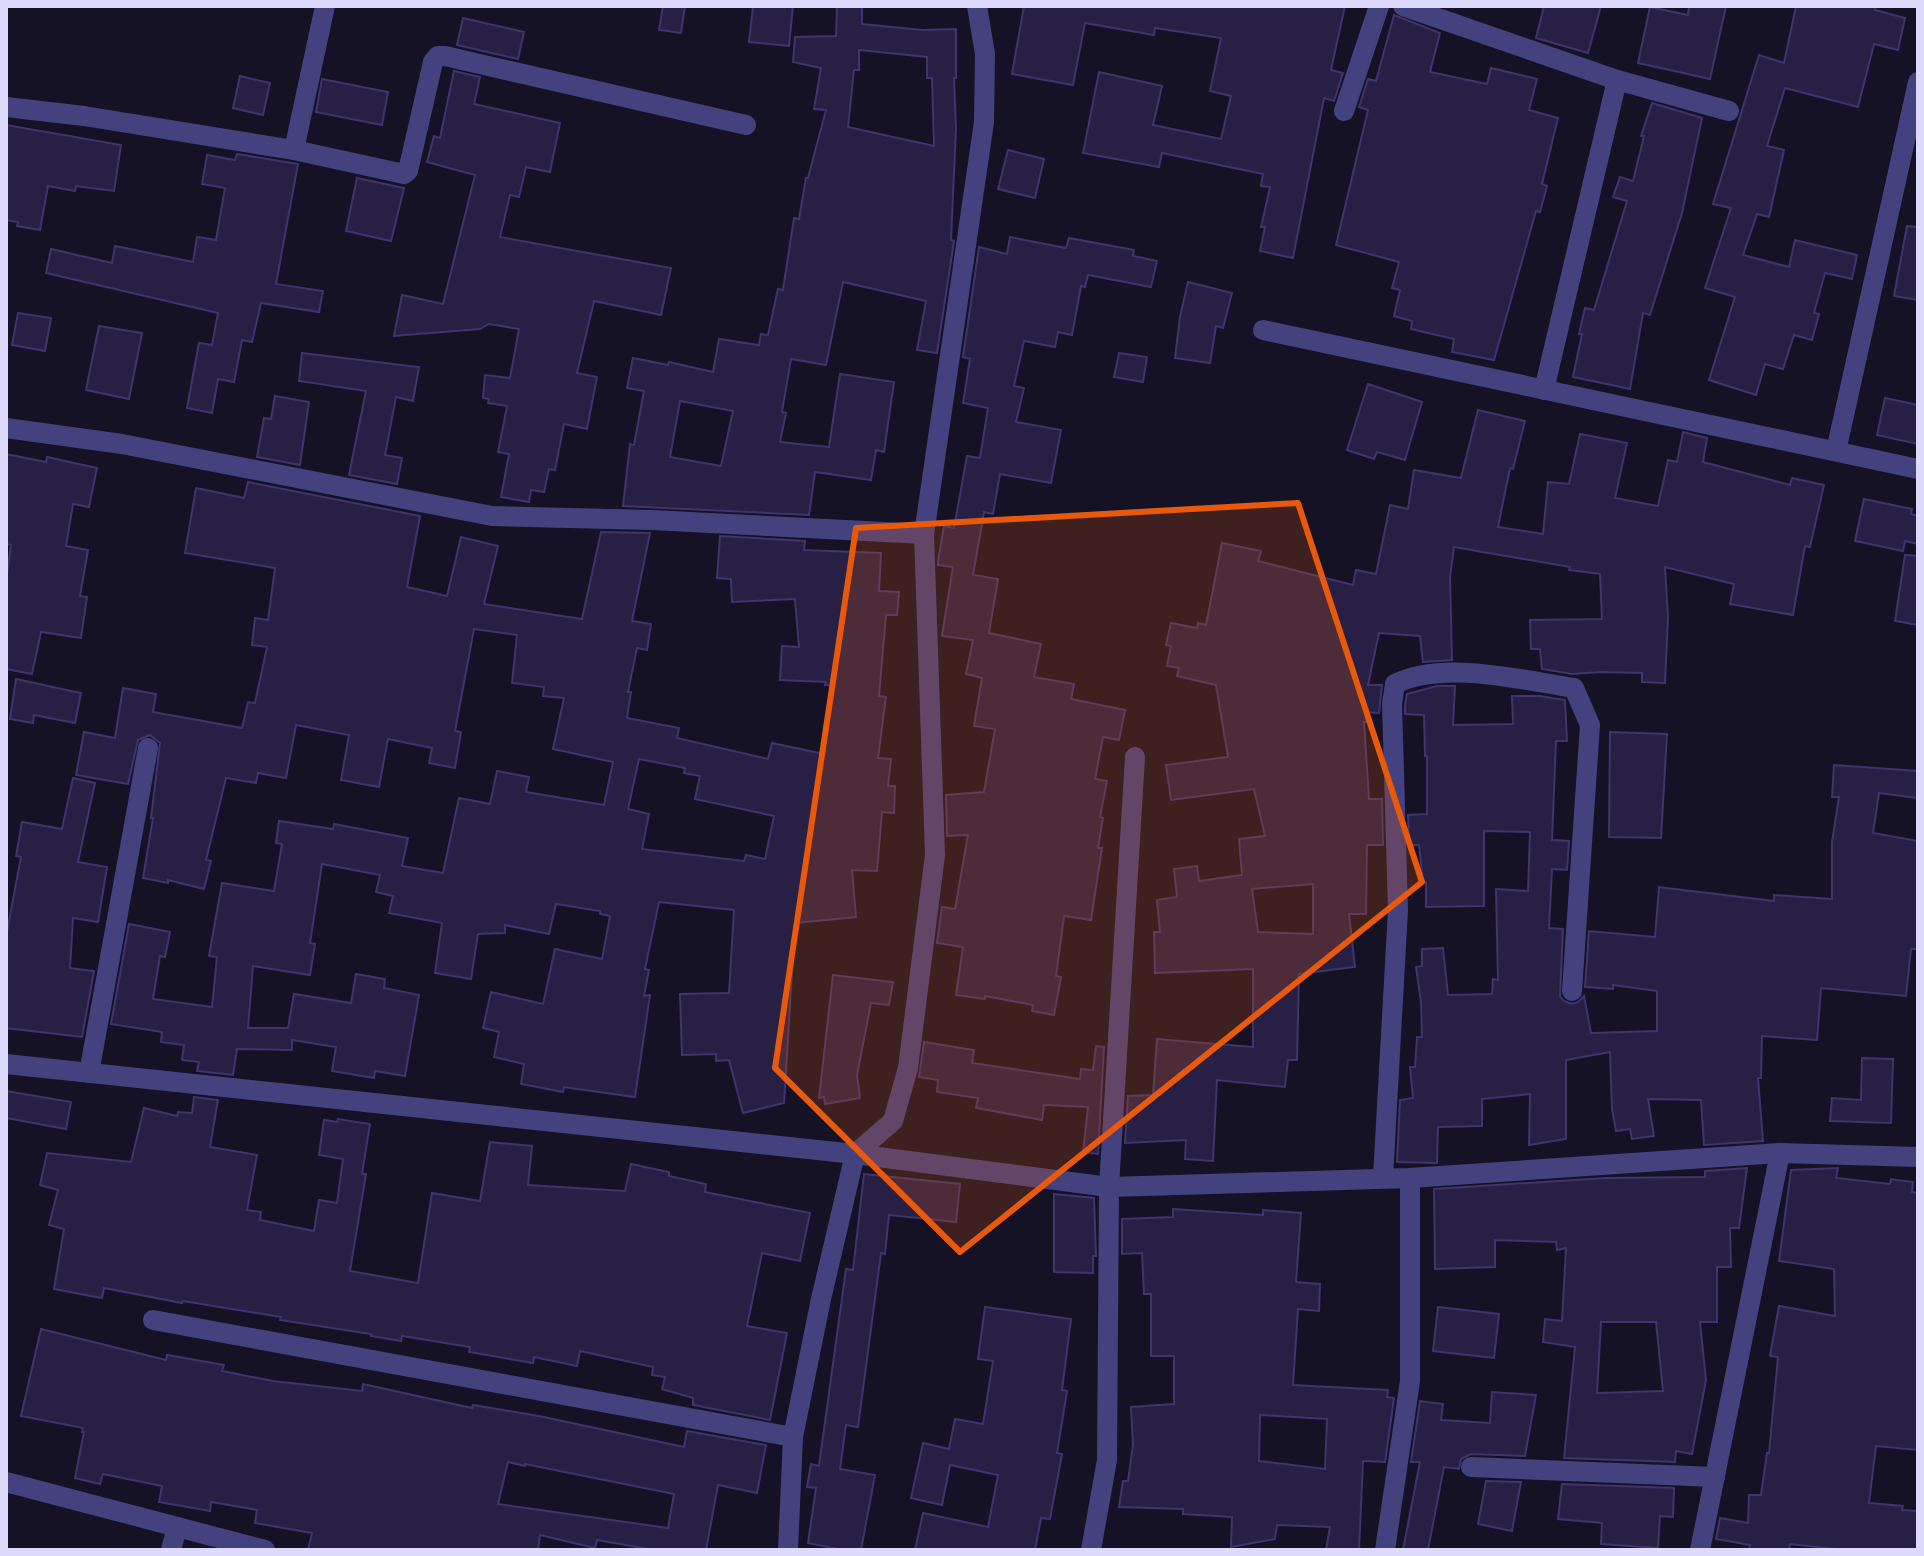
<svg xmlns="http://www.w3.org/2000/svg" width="1924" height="1556" font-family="Ubuntu,sans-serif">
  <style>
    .building { fill: #272044; stroke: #3f346e; stroke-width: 2; fill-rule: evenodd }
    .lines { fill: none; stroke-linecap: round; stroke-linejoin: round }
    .street { stroke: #43427f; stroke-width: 20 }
    .marked { fill: #e8590c; fill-opacity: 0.2; stroke: #e8590c; stroke-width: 6; stroke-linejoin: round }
  </style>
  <rect width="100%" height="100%" fill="#151225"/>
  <g class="building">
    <path d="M663,6H685L681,33L659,30Z"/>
    <path d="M753,6H793L789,46L749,42Z"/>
    <path d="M837,6H862V24L923,30L956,29V78H954L956,128L951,240L954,241L937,353L917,350L926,301L843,282L826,365L791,359L782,412L786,413L780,442L829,447L840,374L894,382L884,452L876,450L871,480L815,472L809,515L623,506L630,444L634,445L644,391L627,388L633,358L668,365L669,362L713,372L719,339L759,345L761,334L768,335L778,289L783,290L794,218L799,219L806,178H808L826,110L814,109L821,68L793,62L795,37L836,36ZM859,50L927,57V78H932L934,146L848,127L854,70H859ZM680,401L733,411L721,466L670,457Z"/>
    <path d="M1024,6H1345L1331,70L1343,73L1334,101L1324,98L1293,258L1260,251L1265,227H1261L1270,187L1261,186L1263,174L1162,153L1159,167L1083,153L1099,72L1162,86L1153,125L1221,139L1231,96L1210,91L1221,38L1155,28L1154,35L1085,23L1073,85L1012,74Z"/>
    <path d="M1544,6H1601L1588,53L1536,38Z"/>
    <path d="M1689,6H1726L1710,79L1638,63L1650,7L1688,15Z"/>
    <path d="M1796,6H1876L1875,10L1905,18L1898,50L1874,44L1858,107L1785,88L1767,146L1784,150L1769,217L1757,214L1743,255L1789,267L1795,240L1857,255L1852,279L1825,273L1814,313L1819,314L1812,340L1794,335L1783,369L1765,364L1756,395L1709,380L1735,297L1705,288L1731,208L1713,204L1759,55L1784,63Z"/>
    <path d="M1394,15L1440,33L1430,72L1487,84L1491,68L1537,79L1529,110L1558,118L1542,184L1547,186L1540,212L1536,211L1494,360L1452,352L1454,339L1411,329L1412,321L1394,316L1400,290L1392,288L1399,262L1336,245L1368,110L1359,107L1368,79L1376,81Z"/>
    <path d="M463,18L524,32L518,59L457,45Z"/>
    <path d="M454,71L480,77L474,104L560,123L550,172L526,167L519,197L510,195L500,237L671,268L661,315L594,301L577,373L597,377L587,429L564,424L555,470L549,469L544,492L531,490L529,502L501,497L509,454L498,452L507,406L488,403L489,399L483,398L485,375L510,378L519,329L489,324L480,329L394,336L402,295L443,304L475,175L427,162L434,136L440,138Z"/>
    <path d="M240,76L270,83L263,115L233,108Z"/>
    <path d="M322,79L388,92L382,125L316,112Z"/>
    <path d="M1652,103L1702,118L1682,213L1650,315L1643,313L1630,389L1573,377L1582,334H1579L1585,308L1594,310L1627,201L1613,197L1620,177L1633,181L1644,136H1641Z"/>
    <path d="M6,125L121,145L114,191L76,186L75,191L48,186L40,230L17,226L18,222L6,220Z"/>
    <path d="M1008,150L1044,159L1035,198L998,189Z"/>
    <path d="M237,154L298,164L276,284L323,291L319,312L261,303L252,342L242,340L234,382L218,379L212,413L187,408L199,343L212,345L218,313L46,273L51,249L112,263L115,246L193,262L197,237L216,240L225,188L202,184L207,155L235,160Z"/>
    <path d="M357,178L404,188L391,241L346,231Z"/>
    <path d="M1907,226L1918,227V300L1894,296Z"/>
    <path d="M1010,237L1066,248L1069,238L1134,250L1133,256L1157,261L1151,287L1088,275L1085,287L1081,286L1072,335L1058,332L1055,347L1024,341L1014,386L1024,388L1016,422L1061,430L1051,483L1000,474L993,514L984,512L973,575L998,579L989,633L1041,644L1034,677L1074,684L1071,699L1125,710L1119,740L1103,737L1095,779L1107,781L1100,817L1103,818L1098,848H1102L1091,920L1064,916L1056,976L1061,977L1054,1015L1032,1011L1033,1005L985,996V999L956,995L963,947L937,943L942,907L955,909L968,835L947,836L946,795L984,792L995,729L974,726L982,678L966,674L973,640L942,636L953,567L938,565V561L944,526L954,528L967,456L980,458L988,408L963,403L970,359L963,357L979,247L1007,254Z"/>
    <path d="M1188,282L1232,293L1223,328L1216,326L1210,363L1175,358L1180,317Z"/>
    <path d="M18,313L51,318L45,351L12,345Z"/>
    <path d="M99,326L142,333L129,399L86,390Z"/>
    <path d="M302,353L419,367L413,401L396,397L385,455L402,458L397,484L349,475L366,391L299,381Z"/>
    <path d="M1119,353L1147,357L1143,382L1114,377Z"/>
    <path d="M1368,384L1422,402L1405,460L1377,452L1374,459L1347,450Z"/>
    <path d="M275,396L309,402L300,465L257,457L264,418L271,419Z"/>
    <path d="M1885,398L1918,405V444L1877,435Z"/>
    <path d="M1478,410L1525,421L1513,469L1510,468L1498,527L1543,534L1548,482L1569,484L1580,434L1627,443L1615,498L1658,506L1668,460L1677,462L1683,432L1707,438L1703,462L1790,485L1792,478L1824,485L1810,547L1805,546L1793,615L1730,604L1734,584L1665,567L1668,617L1665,683L1642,682V673L1601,672L1572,674L1542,669L1540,649H1531L1530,620L1602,619L1600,574L1569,570L1570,567L1454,547L1450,577L1452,660L1423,662L1420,636L1379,633L1368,685H1382L1379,713L1365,712L1367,722H1364L1369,799H1382L1383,845H1367L1366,914H1349L1355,967L1299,974L1297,1060H1288L1285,1087L1217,1080L1213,1161L1185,1159L1186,1140L1125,1143L1128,1096L1153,1095L1157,1039L1253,1047V969L1155,973L1154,932H1160L1157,900L1177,897L1174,869L1197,866L1199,881L1242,875L1239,839L1265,836L1254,789L1171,800L1166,765L1228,757L1216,685L1177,676L1179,668L1167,666L1171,646L1166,645L1171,623L1197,628L1198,623L1206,625L1222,543L1261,551L1258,561L1353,585L1356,570L1376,574L1390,505L1408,509L1414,470L1461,478ZM1313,884V934L1258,932L1252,889Z"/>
    <path d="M6,454L46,462L47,457L97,468L89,507L73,504L66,546L88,550L80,596L87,597L81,638L41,632L32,674L6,669V582L11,545L6,544Z"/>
    <path d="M248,482L420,516L407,587L447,596L461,537L498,546L484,604L582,619L601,532L650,533L632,621L651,624L647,650L637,648L628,692H631L627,718L679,728L677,738L768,759L772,743L824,754L833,686L825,685L826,682L780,680L782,646L799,647L795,599L732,602L731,579L717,578L720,536L805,541L804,550L881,553L879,591L899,592L897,615H886L879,696L886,697L878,758L891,759L888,786H895L894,813L882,812L877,871L852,870L856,917L795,923L784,1103L743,1113L729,1060L716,1061V1054L682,1055L680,994L729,993L734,910L659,902L645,969L649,970L644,996L650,995L635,1097L564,1087L563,1092L521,1084L524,1064L494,1057L499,1032L483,1028L491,992L543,1004L555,949L602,959L610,916L600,914V911L556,904L549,934L505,925V933L478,934L471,979L435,973L442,923L389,913L393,896L376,892L380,875L322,864L310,943L315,944L310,975L253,966L248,1028H288L294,994L351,1003L356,974L385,979L384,988L419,995L405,1076L375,1071L374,1078L332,1071L336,1047L292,1040V1050L237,1049L233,1075L197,1071L199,1062L182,1060L184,1045L161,1042L162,1032L111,1024L129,924L170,932L165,957L160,956L153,999L212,1007L217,957L209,956L222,883L274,891L282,844L276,843L279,821L333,829L334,824L408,838L402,866L443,873L459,798L490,804L497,771L529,777L526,792L604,805L613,762L553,749L564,698L543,696L544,687L512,683L517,635L474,629L455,731L461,732L455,768L429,763L432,748L388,739L379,787L341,780L349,735L296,725L286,778L258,773L256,783L226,778L206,860L211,861L204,889L168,880V883L143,878L153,818H151L160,743L150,735L138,740L128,784L76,775L84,732L115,738L123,688L156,694L153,712L242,728L248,702L255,703L267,647L252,645L255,618L268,620L275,568L185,553L196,488L244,498ZM639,759L685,768L684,773L700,776L695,799L774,816L765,859L746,855L744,861L642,849L649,814L628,809Z"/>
    <path d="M1864,499L1912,509L1911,514L1918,516V544L1905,541L1903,551L1855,541Z"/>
    <path d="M1905,555L1918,556V625L1895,621Z"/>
    <path d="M16,679L81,693L75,723L34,715L33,723L10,719Z"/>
    <path d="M1437,686H1455L1453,725L1513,724L1512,696H1540L1565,700L1567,741H1556L1552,840L1569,841L1567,870L1552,869L1549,928L1563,929L1560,996L1564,1001L1572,1004L1578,1002L1584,996L1591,1033L1657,1031V991L1613,985V989L1585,987L1589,931L1655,937L1659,887L1774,901V895L1832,899V842L1839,797H1832L1834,765L1918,771V798L1879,793L1873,833L1918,841V949H1911L1906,996L1821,988L1817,1040L1762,1036L1761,1078H1758L1763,1141L1704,1145L1701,1100L1648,1099L1654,1136L1632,1139L1630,1129L1616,1131L1612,1109L1610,1052L1566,1060V1139L1529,1145L1530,1094L1482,1099V1126L1438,1127L1437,1163L1397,1162L1400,1100L1413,1098L1410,1067H1415L1417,1037H1422L1421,1002L1416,967L1422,966V949L1443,948L1448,995L1492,994L1493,979L1498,980L1496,889L1528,891L1530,832L1484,831V906L1426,907V882H1423L1419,845H1409L1408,815L1427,814V756H1425L1424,715L1405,714V705L1407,694Z"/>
    <path d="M1610,732L1667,734L1661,838L1609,837Z"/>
    <path d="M73,778L95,783L78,862L107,867L98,922L73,918L70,968L94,971L82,1037L6,1028V937L21,857L16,856L22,822L62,829Z"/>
    <path d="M833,975L893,982L889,1005L871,1003L857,1075L860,1098L825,1104L824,1097L819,1098Z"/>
    <path d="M924,1042L974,1050L972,1063L1080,1079L1081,1069L1093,1070L1096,1046L1104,1047L1098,1154L1083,1152L1088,1107L1044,1105L1042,1120L976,1108L978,1098L937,1092L938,1080L919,1077Z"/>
    <path d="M1862,1058L1893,1059L1891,1123L1830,1121L1832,1098L1861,1100Z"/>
    <path d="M6,1091L71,1102L66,1129L6,1118Z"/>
    <path d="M194,1097L218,1100L210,1147L257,1155L247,1210L261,1212L260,1220L314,1231L319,1200L337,1203L343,1159L319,1155L324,1120L337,1122L338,1119L370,1124L362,1174H366L350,1271L418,1283L432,1193L480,1201L490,1142L532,1146L528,1185L625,1191L631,1164L669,1172V1176L706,1184L705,1192L810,1213L800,1261L762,1253L747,1326L787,1333L770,1420L693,1405V1398L662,1389L665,1377L652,1375L653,1367L580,1351L577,1366L534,1357L533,1363L469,1352L470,1347L402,1336L401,1341L371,1336V1334L280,1320L281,1317L183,1301L182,1303L104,1288L102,1298L54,1289L64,1229L49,1225L58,1190L40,1185L47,1153L131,1162L144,1108L177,1116L178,1112L192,1113Z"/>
    <path d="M1747,1168L1739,1228H1730L1731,1267H1717V1322H1700L1706,1380L1692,1454L1676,1451L1675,1462L1564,1458L1575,1347L1543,1342L1545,1319L1562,1321L1566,1248L1557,1250L1556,1242L1495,1240V1267L1435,1269L1434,1189L1606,1178L1705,1177V1171ZM1601,1322H1656L1663,1391L1597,1393Z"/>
    <path d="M1838,1168L1836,1178L1890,1184L1891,1179L1913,1182L1912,1192L1918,1193V1450L1876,1446L1869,1503L1903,1506L1902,1510L1918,1511V1550H1845L1790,1544L1789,1550H1749L1750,1545L1716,1539L1720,1518L1748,1523L1749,1495H1761L1767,1453H1769L1778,1357L1770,1356L1779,1306L1835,1316L1834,1269L1779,1261L1791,1170Z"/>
    <path d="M864,1174L960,1184L956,1222L889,1215L885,1254L881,1253L858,1427L846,1425L840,1469L875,1475L861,1550H842L808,1543L816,1488L807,1487L811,1464L819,1466L846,1269L853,1270Z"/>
    <path d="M1054,1194L1094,1198L1096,1256H1093V1273L1054,1272Z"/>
    <path d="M1173,1209L1263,1215V1210L1301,1213L1296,1282L1320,1284L1319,1311L1298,1309L1293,1385L1388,1390L1387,1397L1394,1398L1385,1462L1363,1461L1359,1550H1326L1330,1527L1277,1525L1275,1539L1231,1547L1232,1517L1183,1514V1509L1119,1507L1123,1481H1128L1133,1445L1131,1407L1174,1404V1356H1151V1294H1144L1142,1253L1122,1254V1219L1173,1217ZM1260,1415L1327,1419L1325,1469L1259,1461Z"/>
    <path d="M985,1307L1071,1319L1062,1390L1067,1391L1057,1453L1062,1454L1050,1519L1041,1518L1035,1550H915L923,1513L988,1527L998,1475L950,1465L942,1505L911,1498L923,1443L949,1449L955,1419L983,1424L993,1361L978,1359Z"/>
    <path d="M1438,1307L1499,1314L1494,1358L1433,1351Z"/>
    <path d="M41,1329L166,1360L167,1355L224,1365L222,1371L273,1381L362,1391L363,1384L472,1408L473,1405L539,1416L684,1447L687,1431L766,1445L757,1493L718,1485L706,1550H654L597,1540L595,1548L540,1535L538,1550H308L312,1533L255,1523L257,1510L211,1502L210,1511L159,1502L162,1486L103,1474L100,1484L75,1478L84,1432H82L83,1428L21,1416ZM508,1462L525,1466V1464L674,1494L668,1528L498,1504Z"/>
    <path d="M1492,1392L1536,1395L1525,1456L1471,1454L1461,1459L1459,1469L1444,1467L1428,1550H1403L1420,1462H1411L1420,1401L1443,1404L1441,1420L1490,1423Z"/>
    <path d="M1486,1481L1521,1482L1512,1531L1478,1524Z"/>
    <path d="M1562,1484L1674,1488L1673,1517L1660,1516L1658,1548L1601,1544L1602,1523L1558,1519Z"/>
  </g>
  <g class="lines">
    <g class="street">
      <path d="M1403,6L1617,80L1729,111"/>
      <path d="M6,107L84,116L294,150L404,174L408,171L433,62L438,56H445L746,125"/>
      <path d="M1344,111L1379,6"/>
      <path d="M294,150L325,6"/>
      <path d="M1263,330L1918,469"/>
      <path d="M1544,390L1617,80"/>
      <path d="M6,428L122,444L492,516L652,520L924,534"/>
      <path d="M1836,451L1918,82"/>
      <path d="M6,1064L855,1154L1109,1187L1410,1178L1780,1153L1918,1157"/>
      <path d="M89,1073L148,748"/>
      <path d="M1383,1177L1398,910L1392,704L1395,684C1444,660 1521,680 1574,688L1590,725L1572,991"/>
      <path d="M153,1320L793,1437"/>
      <path d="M1471,1467L1715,1477"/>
      <path d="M6,1482L265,1550"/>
      <path d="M171,1550L177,1527"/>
      <path d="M788,1550L793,1437L821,1299L855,1154L893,1121L908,1068L935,855L924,534L984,122L985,54L977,6"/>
      <path d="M1091,1550L1107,1460L1109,1187L1135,757"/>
      <path d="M1385,1550L1410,1381V1178"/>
      <path d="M1700,1550L1780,1153"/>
    </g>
  </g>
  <path class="marked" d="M1298,503L1422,882L960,1252L775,1068L856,528Z"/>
  <rect width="1924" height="1556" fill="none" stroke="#dddafb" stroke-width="16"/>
</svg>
